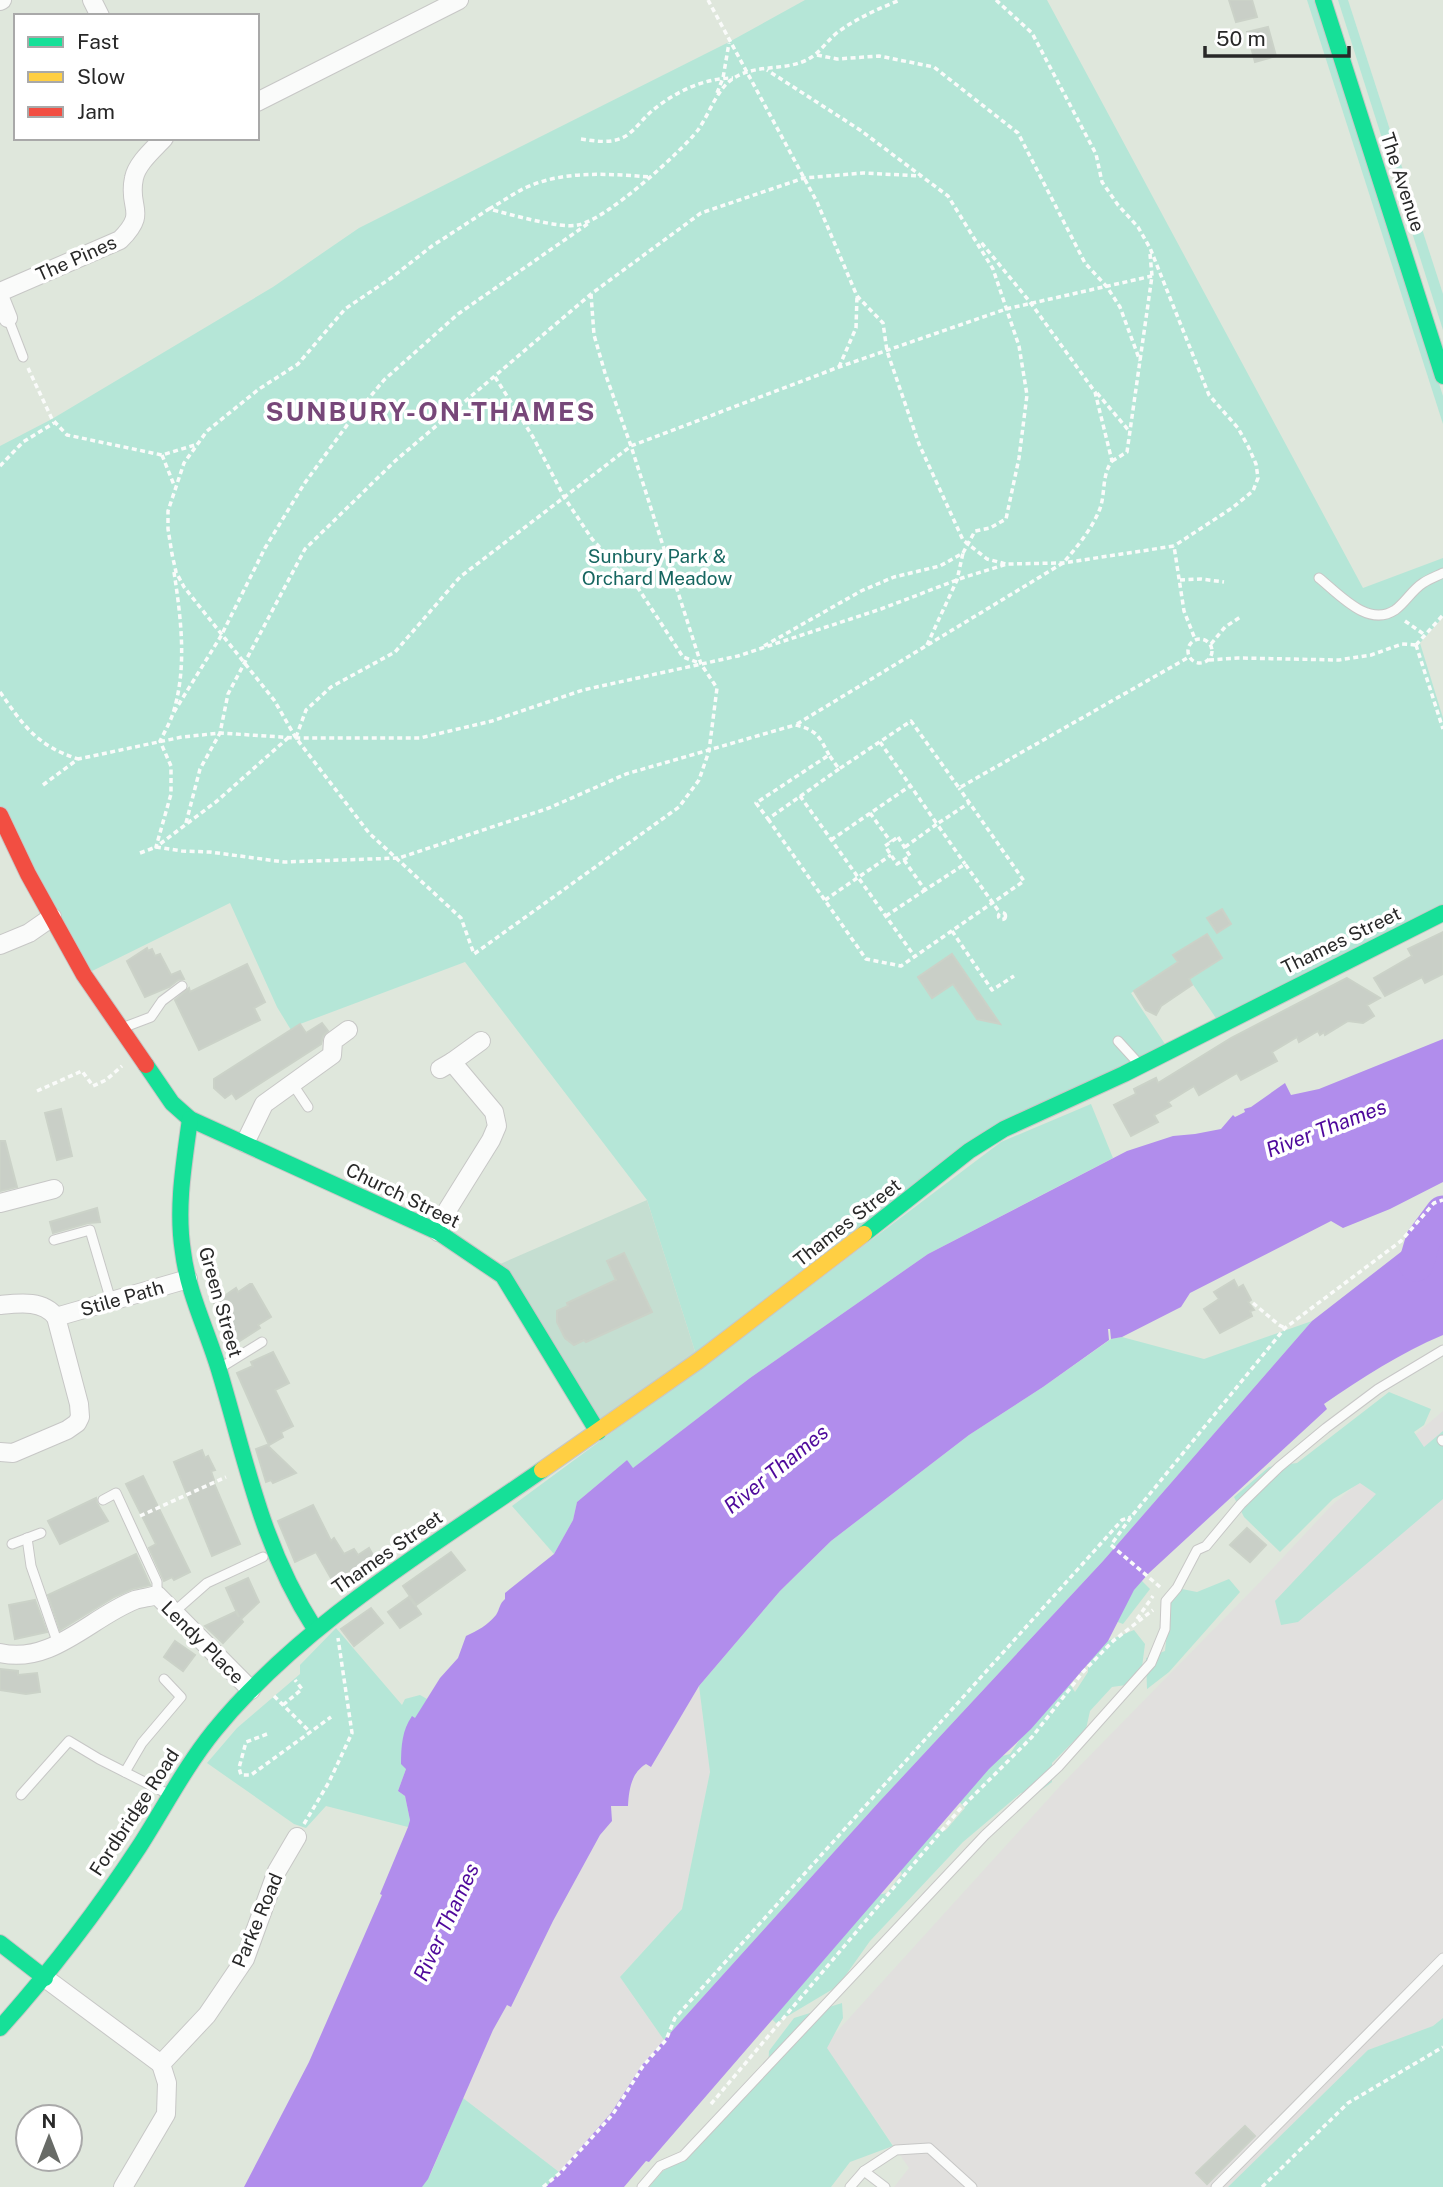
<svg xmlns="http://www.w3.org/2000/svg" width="1443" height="2187" font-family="'Public Sans',sans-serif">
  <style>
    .industrial { fill: #e1e0de }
    .green { fill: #b5e6d7 }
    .cemetery { fill: #c5ded1 }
    .water { fill: #b18dec }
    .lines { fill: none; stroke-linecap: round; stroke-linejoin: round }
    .river { stroke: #b18dec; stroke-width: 35 }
    .building { fill: #c9cfc7; stroke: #cbd2c8; stroke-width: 2 }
    .lane-casing { stroke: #c7c7c6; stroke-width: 11 }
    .street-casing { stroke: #c7c7c6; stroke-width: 20 }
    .fast-casing { stroke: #c7c7c6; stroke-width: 18 }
    .slow-casing { stroke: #c7c7c6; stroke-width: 18 }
    .jam-casing { stroke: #c7c7c6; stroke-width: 18 }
    .path { stroke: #fafbfa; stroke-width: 3.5; stroke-dasharray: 5 3.5; stroke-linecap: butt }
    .lane { stroke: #fafbfa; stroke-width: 9 }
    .street { stroke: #fafbfa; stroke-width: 18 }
    .fast { stroke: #16e098; stroke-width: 16 }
    .slow { stroke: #ffcf43; stroke-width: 16 }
    .jam { stroke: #f24e42; stroke-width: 16 }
    .labels { text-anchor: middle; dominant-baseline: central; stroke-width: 7; stroke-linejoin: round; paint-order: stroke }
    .street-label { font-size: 19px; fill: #282828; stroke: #fff }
    .park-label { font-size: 19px; fill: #166660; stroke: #fff }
    .water-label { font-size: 21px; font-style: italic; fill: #4e089b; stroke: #fff }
    .district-label { font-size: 26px; font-weight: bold; letter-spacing: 2px; fill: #774779; stroke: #fff }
  </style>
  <rect width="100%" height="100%" fill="#dfe7dc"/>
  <g class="industrial">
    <path d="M1443,1411V2018L1433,2026L1368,2050L1228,2187H894L909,2168L826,2048L832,2037L1061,1785L1260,1582L1331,1506Z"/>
    <path d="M699,1686L710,1772L682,1909L620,1977L664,2040L642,2065L611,2113L559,2172L463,2098L493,2030L507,2005L512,2006L553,1921L600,1835L612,1821L611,1806L630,1785L640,1768L646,1764L651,1766Z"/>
  </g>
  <g class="green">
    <path d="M805,0H1047L1363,588L1443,558V617L1420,643L1443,718V913L1220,1024L1185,973L1201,972L1222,958L1206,934L1173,955L1178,962L1131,993L1169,1050L1004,1129L698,1361L647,1200L465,962L300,1024L291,1030L277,1007L230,903L84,975L0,815V446L52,419L273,287L359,228L729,42Z"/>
    <path d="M1307,0H1317L1443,396V424Z"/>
    <path d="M1338,0H1348L1443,294V330Z"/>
    <path d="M1091,1104L1113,1158L928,1254L750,1378L632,1469L627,1460L577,1502L573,1520L554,1554L512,1506L821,1278L1001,1142Z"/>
    <path d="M1312,1321L1103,1561L879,1802L664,2040L620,1977L682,1909L710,1772L699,1686L780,1591L831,1541L969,1435L1043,1387L1111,1339L1122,1337L1204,1359Z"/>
    <path d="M1389,1392L1431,1409L1424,1425L1414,1432L1424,1447L1443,1431V1499L1298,1622L1281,1625L1275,1601L1376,1494L1360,1483L1333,1499L1280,1552L1244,1517L1234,1497L1269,1467L1297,1463Z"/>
    <path d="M1135,1574L1150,1589L1123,1624L1110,1619Z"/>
    <path d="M1229,1579L1240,1592L1169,1672L1147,1689L1146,1658L1165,1651L1170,1604L1182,1589L1197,1592Z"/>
    <path d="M336,1628L402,1705L405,1699L420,1695L443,1708L406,1769L398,1791L405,1796L410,1820L408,1827L326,1806L306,1828L294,1824L207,1763L237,1728L300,1674V1665Z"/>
    <path d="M1134,1630L1145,1644L1142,1667L1126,1685L1112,1687L1090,1711L1086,1729L1052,1763V1782L1040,1791L1021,1793L963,1842L870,1941L838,1986L776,2023L764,2012L857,1899L887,1893L902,1874L893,1858L920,1824L945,1831L965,1808L952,1794L982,1761L1010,1754L1034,1718L1067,1680L1075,1692L1088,1672V1649Z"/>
    <path d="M842,2003L843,2018L827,2048L893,2146L850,2162L831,2187H649L663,2171L692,2151L768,2070L769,2051L794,2018Z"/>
    <path d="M1443,2018V2187H1228L1368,2050L1433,2026Z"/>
    <path d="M463,2098L559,2172L546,2187H421L431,2173Z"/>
  </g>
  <path class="cemetery" d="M647,1200L698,1361L598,1432L491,1268Z"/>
  <g class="water">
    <path d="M1443,1039V1182L1390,1209L1343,1228L1331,1221L1190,1293L1181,1307L1122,1337L1111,1339L1110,1329H1108L1109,1340L1043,1387L969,1435L831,1541L780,1591L699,1686L651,1767L646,1764C631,1773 629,1790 628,1806H611L612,1821L600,1835L553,1921L511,2007L507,2005L493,2030L428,2179L422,2187H244L309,2062L382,1895L380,1894L408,1827L410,1820L405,1796L398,1791L406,1769L401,1764C401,1747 402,1730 412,1716L415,1718L440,1678L458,1658L466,1636C477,1631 488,1625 496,1615C500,1609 499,1604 505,1599V1593L554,1554L573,1520L577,1502L627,1460L633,1468L750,1378L928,1254L1127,1151L1173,1136L1195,1134L1221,1129L1233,1115L1235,1117L1245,1112L1244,1109L1251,1107L1285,1083L1291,1095L1319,1089Z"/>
    <path d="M1427,1217L1439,1225L1438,1228L1443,1226V1335C1400,1353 1362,1378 1324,1404L1327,1409L1149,1573L1134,1590L1108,1641L1031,1729L989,1769L649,2162L646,2161L624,2187H546L611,2113L642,2065L664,2040L879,1802L1103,1561L1312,1321L1406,1248Z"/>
  </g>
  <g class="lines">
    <path class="river" d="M1416,1264L1423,1240L1443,1213"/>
  </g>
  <g class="building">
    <path d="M1229,0H1252L1257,17L1236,22Z"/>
    <path d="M1268,27L1276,56L1255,62L1247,32Z"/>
    <path d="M1222,909L1231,924L1217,933L1207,918Z"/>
    <path d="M1443,932V974L1425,983L1422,977L1385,996L1374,978L1412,956L1408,949Z"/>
    <path d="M1207,934L1222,958L1189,979L1192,985L1161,1006L1156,1015L1146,1010L1134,991L1178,962L1173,955Z"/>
    <path d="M147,948L148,951L152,949L155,956L160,954L171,975L180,971L184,979L178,980L169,987L145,997L127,961Z"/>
    <path d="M952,954L1000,1024L977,1019L953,984L932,998L918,977Z"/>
    <path d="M247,964L265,1002L254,1008L260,1020L199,1050L175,1000L189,988L190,992Z"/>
    <path d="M1347,978L1380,998L1367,1005L1374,1016L1363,1023L1348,1021L1325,1035L1324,1032L1320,1035L1318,1031L1299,1042L1297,1037L1272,1052L1277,1061L1241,1080L1237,1073L1199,1095L1194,1086L1168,1102L1171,1106L1154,1115L1158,1122L1131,1136L1114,1105L1136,1094L1134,1089L1156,1078L1158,1083L1231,1038Z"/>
    <path d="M322,1023L328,1031L323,1036L321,1044L236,1099L232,1093L225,1098L214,1088V1079L300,1024L306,1033Z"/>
    <path d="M61,1109L72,1156L57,1160L45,1113Z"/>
    <path d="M0,1141H5L17,1187L0,1191Z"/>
    <path d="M97,1208L100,1222L88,1223L53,1233L50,1222Z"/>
    <path d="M624,1253L652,1312L586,1342L584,1340L574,1345L565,1338L557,1322V1311L568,1306L567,1303L616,1280L607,1261Z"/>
    <path d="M1234,1280L1238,1288L1243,1285L1251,1300L1248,1302L1254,1310L1250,1311L1252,1316L1220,1333L1204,1309L1219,1299L1214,1292Z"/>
    <path d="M250,1284H252L271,1317L258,1325L260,1328L238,1342L214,1303L236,1288L238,1292Z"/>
    <path d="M273,1352L289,1383L275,1390L293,1426L281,1432L283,1437L269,1445L237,1373L253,1366L251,1362Z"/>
    <path d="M267,1445L296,1473L273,1483L271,1480L266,1482L256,1449Z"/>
    <path d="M202,1450L205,1458L208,1456L215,1470L211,1471L214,1480L213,1481L240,1544L212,1556L174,1462Z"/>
    <path d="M143,1476L190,1572L174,1580L172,1577L164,1581L149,1548L156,1544L126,1484Z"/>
    <path d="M96,1498L97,1503L108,1521L60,1544L48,1521Z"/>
    <path d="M313,1505L331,1541L334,1538L344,1554L354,1549L358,1555L369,1548L379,1566L339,1592L316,1552L295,1562L278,1521Z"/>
    <path d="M1247,1528L1266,1545L1250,1562L1230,1545Z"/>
    <path d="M451,1552L465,1570L416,1605L403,1586Z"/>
    <path d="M136,1554L150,1585L132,1589L114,1597L60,1630L48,1595Z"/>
    <path d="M248,1578L259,1602L241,1619L243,1622L223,1643L205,1626L235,1612L239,1617L226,1588Z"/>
    <path d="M409,1597L421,1614L400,1628L388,1612Z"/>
    <path d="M35,1600L47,1632L15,1639L9,1605Z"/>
    <path d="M371,1608L383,1623L354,1646L341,1629Z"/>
    <path d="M175,1641L195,1655L183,1671L164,1657Z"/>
    <path d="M0,1669L18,1671V1675L37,1673L40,1692L26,1694L0,1690Z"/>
    <path d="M1245,2126L1255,2136L1207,2184L1196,2173Z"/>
  </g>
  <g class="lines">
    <g class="lane-casing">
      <g id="lane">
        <path d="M8,318L23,357"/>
        <path d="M1319,578C1339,594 1368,628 1395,610C1405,603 1412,590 1423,583C1429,579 1437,576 1443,573"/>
        <path d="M122,1028L151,1017L162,1001L182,986"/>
        <path d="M1118,1041L1139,1064"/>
        <path d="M292,1083L308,1107"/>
        <path d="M54,1240L90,1230L111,1301"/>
        <path d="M220,1368L262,1342"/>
        <path d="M1442,1440L1443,1441"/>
        <path d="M103,1500L116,1493L157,1582V1595"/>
        <path d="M27,1538L31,1566L58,1644"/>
        <path d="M12,1544L41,1533"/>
        <path d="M174,1612L207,1583L263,1557"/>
        <path d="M125,1772L142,1743L181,1697L164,1679"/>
        <path d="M21,1795L69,1741L99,1759L170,1795"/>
        <path d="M864,2171L885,2187"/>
        <path d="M642,2187L660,2166L683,2156L985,1835L1058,1767L1151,1663L1165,1629L1166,1601L1177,1588L1197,1550L1206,1546L1241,1504L1279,1467L1326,1428L1378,1389L1443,1350"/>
        <path d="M850,2187L864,2171L896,2150L929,2148L972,2187"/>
        <path d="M1216,2187L1443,1958"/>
      </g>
    </g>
    <g class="street-casing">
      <g id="street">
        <path d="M92,0L100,16"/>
        <path d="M0,1L2,0"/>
        <path d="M257,102L459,0"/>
        <path d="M0,292L120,240C149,211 127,209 134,178C137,163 154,149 164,138"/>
        <path d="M0,298L8,318"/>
        <path d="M0,945L29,933L52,917"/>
        <path d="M452,1062L481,1041"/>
        <path d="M245,1143L264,1104L332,1055L333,1041L348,1030"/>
        <path d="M0,1203L54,1189"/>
        <path d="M438,1232L448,1209L491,1140L497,1126L494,1112L452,1062L440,1069"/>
        <path d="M0,1305C20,1303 43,1300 56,1317"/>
        <path d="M0,1452L13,1453L67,1430L77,1423L80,1417L79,1404L56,1317L188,1279"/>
        <path d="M0,1653C52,1665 91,1617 135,1600C142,1598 150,1597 157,1595L251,1690"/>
        <path d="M45,1978L161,2064"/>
        <path d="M123,2187L166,2114L167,2083L161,2064L207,2015L245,1959L277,1871L297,1837"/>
      </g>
    </g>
    <g class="fast-casing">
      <g id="fast">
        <path d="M1323,0L1443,376"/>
        <path d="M146,1065L172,1103L190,1119L438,1232L503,1276L598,1432"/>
        <path d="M190,1119C184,1163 176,1208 183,1252C188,1293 207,1330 219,1370C247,1463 261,1545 315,1629"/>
        <path d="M864,1234L969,1151L1004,1129L1124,1074L1443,913"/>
        <path d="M0,1943L45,1978"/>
        <path d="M0,2028C51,1971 97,1911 139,1847C164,1808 185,1767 214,1731C301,1624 430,1548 542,1470"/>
      </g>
    </g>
    <g class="slow-casing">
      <path id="slow" d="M542,1470L698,1361L864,1234"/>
    </g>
    <g class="jam-casing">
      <path id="jam" d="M0,815L28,874L84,975L146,1065"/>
    </g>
    <g class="path">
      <path d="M708,0L817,202L857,296L883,323L887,351L919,444L963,540L987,559L1006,564"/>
      <path d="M996,0L1032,33L1096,154L1102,182L1118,205L1138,227L1150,248L1209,395L1238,428L1248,446L1256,464L1258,478L1253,491L1232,508L1174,546"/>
      <path d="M817,55L837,59L879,56L934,67L1018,133L1085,263L1107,287L1120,307L1140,361"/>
      <path d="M717,93L723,78L729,43"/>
      <path d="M581,139C595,141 611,144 624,137C635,131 643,118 653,110C675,92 704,78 733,78"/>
      <path d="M489,209C502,202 514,193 527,187C566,170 610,174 651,177"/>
      <path d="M591,294L594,335L605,373L631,446L701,664L717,688L709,751L699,780L679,807L474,954L461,918L369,833L296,738L274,700L184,587L176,572L172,554L168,529V511L184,463L207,431L259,389L298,364L345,309L391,278L432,246L489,209C509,214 560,229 578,225C606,220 680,153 698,130C710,113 717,88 734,78C754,65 781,70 802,62C820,55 824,43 838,32C857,18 878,9 900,0"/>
      <path d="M839,367L856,328L857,296"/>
      <path d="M28,368L52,419L67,435L162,455L195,445"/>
      <path d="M495,377L533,437L564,497L592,539L638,588L683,657L699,663"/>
      <path d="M1097,393L1130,432"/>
      <path d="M162,455L174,485"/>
      <path d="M1112,461L1127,452L1152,276L1150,254"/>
      <path d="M0,466L23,442L54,423"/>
      <path d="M174,572C181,618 187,666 174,710C171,721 165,731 160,741L171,766V794L156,847L217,801L289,737"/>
      <path d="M1180,580L1201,579L1224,582"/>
      <path d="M1405,621L1425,635"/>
      <circle cx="1200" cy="651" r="12"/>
      <path d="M1211,644L1225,627L1242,616"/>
      <path d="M927,645L957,580L963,553"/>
      <path d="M1416,645L1443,729"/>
      <path d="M1416,645L1443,615"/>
      <path d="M764,646L861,591L894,577L940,566L963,553L975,531L990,528L1006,519L1019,458L1027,395L1019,346L993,269L948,196L860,130L767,70"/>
      <path d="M1209,660L1238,658L1339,660L1371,655L1402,644L1416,645"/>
      <path d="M0,692C23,725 37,746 78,759"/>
      <path d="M174,712L221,636L265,548L304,484L350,421L384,380L458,314L589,223"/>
      <path d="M797,724L1063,563C1077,547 1091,530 1099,511C1106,495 1101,476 1112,461L1095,392L1030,302L980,241"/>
      <path d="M296,737L306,710L331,687L395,652L460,577L631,446L839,367L1006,309L1152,276"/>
      <path d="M880,742L937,824L969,803"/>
      <path d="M839,769L768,819L756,803L829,755L839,769L911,721L959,788L1189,657"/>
      <path d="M43,785L78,759L182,737L220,733L296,738H420L492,721L583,690L738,656L881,609L962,578L1007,564L1063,563L1174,546L1184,611L1195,639"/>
      <path d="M800,796L915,957"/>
      <path d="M870,813L891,842"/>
      <path d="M768,819L866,959L901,966L1024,881L959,788"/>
      <path d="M186,823L200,769L220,733L228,694L305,549L395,461L591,294L701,213L804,178L863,173L921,176"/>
      <path d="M898,837L910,856L897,864L885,846Z"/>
      <path d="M831,840L910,786"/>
      <path d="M905,847L937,824L965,864"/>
      <path d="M140,853L156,847L182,851L210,852L284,862L399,858L549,808L626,774L795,725C817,730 819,736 829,755"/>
      <path d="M904,860L925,890L965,864L1000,913"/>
      <path d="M825,900L891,855"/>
      <circle cx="1002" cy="916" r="3.5"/>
      <path d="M886,916L925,890"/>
      <path d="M952,931L992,990L1014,976"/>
      <path d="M37,1091L82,1071L93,1086L106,1080L122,1066"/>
      <path d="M1253,1303L1279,1325L1285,1328"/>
      <path d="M140,1516L226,1477"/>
      <path d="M1160,1587L1111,1545L1131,1517L1285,1328L1401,1241L1434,1203L1443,1200"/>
      <path d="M1137,1619L1153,1596"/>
      <path d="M274,1696L310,1732"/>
      <path d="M283,1705L302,1689L295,1680"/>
      <path d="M267,1734L246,1742L239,1768L241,1775H251L331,1717"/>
      <path d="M304,1824L329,1782L352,1733L338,1638"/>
      <path d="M711,2104L960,1809L1032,1737L1083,1672L1113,1641L1153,1610"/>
      <path d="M543,2187L560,2173L613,2114L643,2066L666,2040L675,2018L1122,1520L1131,1517"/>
      <path d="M1262,2187L1348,2103L1443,2047"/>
    </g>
    <use href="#lane" class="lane"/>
    <use href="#street" class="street"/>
    <use href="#fast" class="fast"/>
    <use href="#slow" class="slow"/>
    <use href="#jam" class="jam"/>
  </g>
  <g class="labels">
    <g class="street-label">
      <text transform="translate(1403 182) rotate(72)">The Avenue</text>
      <text transform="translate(76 258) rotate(-24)">The Pines</text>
      <text transform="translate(1341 940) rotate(-26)">Thames Street</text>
      <text transform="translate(403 1195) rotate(26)">Church Street</text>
      <text transform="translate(847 1222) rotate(-38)">Thames Street</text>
      <text transform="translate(122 1298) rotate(-16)">Stile Path</text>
      <text transform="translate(221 1302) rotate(74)">Green Street</text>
      <text transform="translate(387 1552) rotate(-35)">Thames Street</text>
      <text transform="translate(203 1642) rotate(45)">Lendy Place</text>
      <text transform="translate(134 1812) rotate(-57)">Fordbridge Road</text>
      <text transform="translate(257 1920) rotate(-67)">Parke Road</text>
    </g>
    <g class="park-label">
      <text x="657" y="556">Sunbury Park &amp;<tspan x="657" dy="22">Orchard Meadow</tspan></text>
    </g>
    <g class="water-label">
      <text transform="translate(1326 1128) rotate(-21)">River Thames</text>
      <text transform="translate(776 1469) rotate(-39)">River Thames</text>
      <text transform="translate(446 1922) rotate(-65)">River Thames</text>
    </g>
    <g class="district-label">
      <text x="431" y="411">SUNBURY-ON-THAMES</text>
    </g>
  </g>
  <rect x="14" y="14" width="245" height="126" fill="#ffffff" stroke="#a9a9a9" stroke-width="2"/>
  <rect x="28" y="37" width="35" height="10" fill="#16e098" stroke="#a9a9a9" stroke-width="2"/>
  <text x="77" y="49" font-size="21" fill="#282828">Fast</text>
  <rect x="28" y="72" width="35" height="10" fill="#ffcf43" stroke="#a9a9a9" stroke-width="2"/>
  <text x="77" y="84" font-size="21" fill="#282828">Slow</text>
  <rect x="28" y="107" width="35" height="10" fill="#f24e42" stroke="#a9a9a9" stroke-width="2"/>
  <text x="77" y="119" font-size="21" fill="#282828">Jam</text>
  <g transform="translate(49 2138)"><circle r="33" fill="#ffffff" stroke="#a9a9a9" stroke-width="2"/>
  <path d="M0-5L12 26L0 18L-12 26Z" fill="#686b67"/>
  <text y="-10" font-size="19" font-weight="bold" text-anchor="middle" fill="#282828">N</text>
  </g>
  <path d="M1205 46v10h144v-10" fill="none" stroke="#282828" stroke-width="3.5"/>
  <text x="1216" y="46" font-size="21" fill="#282828" stroke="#ffffff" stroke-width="5" paint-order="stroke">50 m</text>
</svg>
